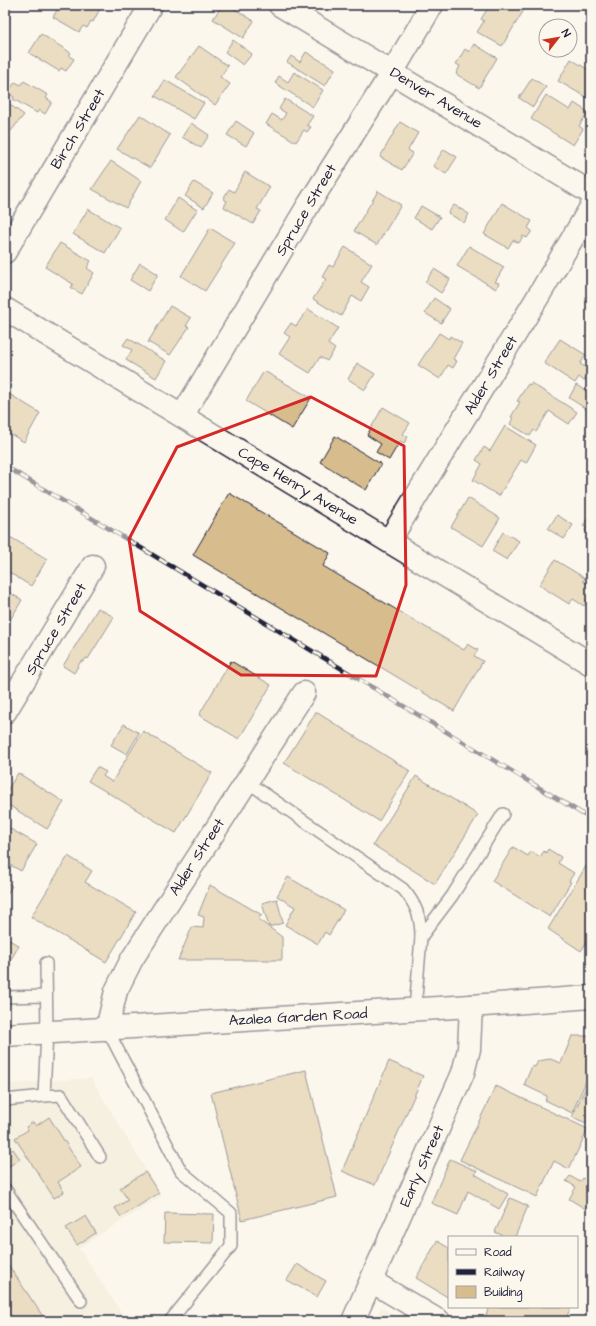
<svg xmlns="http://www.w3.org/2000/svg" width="596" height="1326" font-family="'Architects Daughter',sans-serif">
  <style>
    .built { fill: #f0e6d0 }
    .building { fill: #d7bd8d; stroke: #22223b }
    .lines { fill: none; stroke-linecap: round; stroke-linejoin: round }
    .service-casing { stroke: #22223b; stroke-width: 14 }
    .minor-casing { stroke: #22223b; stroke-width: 25 }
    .tertiary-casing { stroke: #22223b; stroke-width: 25 }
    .secondary-casing { stroke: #22223b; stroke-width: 25 }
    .service { stroke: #fbf7ec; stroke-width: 11 }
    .minor { stroke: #fbf7ec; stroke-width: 22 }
    .tertiary { stroke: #fbf7ec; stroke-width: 22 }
    .secondary { stroke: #fbf7ec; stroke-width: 22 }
    .rail-casing { stroke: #22223b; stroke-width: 4.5 }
    .rail { stroke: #fbf7ec; stroke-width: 3; stroke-dasharray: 9; stroke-linecap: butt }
    .marked { fill: none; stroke: #d62828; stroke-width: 3; stroke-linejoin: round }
    .labels { text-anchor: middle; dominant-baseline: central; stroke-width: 3.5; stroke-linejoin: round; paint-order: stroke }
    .street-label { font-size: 15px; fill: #22223b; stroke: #fbf7ec }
  </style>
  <rect width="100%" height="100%" fill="#fbf7ec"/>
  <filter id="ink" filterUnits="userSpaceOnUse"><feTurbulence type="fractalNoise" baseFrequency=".025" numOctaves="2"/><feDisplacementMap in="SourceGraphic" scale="8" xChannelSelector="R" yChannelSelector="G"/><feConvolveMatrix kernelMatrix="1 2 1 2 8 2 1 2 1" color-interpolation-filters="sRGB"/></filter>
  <g filter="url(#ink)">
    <g class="built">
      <path d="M91,1078L162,1196L79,1248L127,1321H5V1084Z"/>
      <path d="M381,1307L404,1321H374Z"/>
    </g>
    <g class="building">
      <path d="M60,5H102L93,22L91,21L87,28L83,26L79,32L53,17Z"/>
      <path d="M222,5H228L254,21L243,38L213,19Z"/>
      <path d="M490,5H527L502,46L477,32L484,21L481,19Z"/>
      <path d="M41,34L71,53L69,56L74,59L66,71L61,68L59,71L29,53Z"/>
      <path d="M233,40L252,54L243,65L225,52Z"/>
      <path d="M474,44L497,58L479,88L456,74L460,66L456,64L465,49L469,52Z"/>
      <path d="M199,46L228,66L220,77L230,84L215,105L176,77Z"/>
      <path d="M306,52L335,69L325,86L287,62L291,56L300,62Z"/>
      <path d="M571,59L587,69L591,63V100L558,81Z"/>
      <path d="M294,72L323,90L313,107L275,83L279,76L288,82Z"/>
      <path d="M532,78L546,87L533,107L519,98Z"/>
      <path d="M165,80L204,103L194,119L155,96Z"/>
      <path d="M24,81L48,95L46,98L52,102L45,114L39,110L37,113L13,99L14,97L8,93L15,82L21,85Z"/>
      <path d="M546,95L570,110L574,103L588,112L579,126L583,129L573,145L531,119Z"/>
      <path d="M285,99L313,116L307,125L311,127L307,132L304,130L296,142L266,124L272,114L282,120L286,113L279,109Z"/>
      <path d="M5,101L24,115L11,131L5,126Z"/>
      <path d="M140,115L170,135L150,168L117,149Z"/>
      <path d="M236,121L254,133L246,146L227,135Z"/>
      <path d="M400,122L418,133L408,150L413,153L402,170L380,157Z"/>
      <path d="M191,123L209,135L201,148L182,137Z"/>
      <path d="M444,149L457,157L446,174L433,166Z"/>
      <path d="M111,161L141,181L126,208L92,189Z"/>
      <path d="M245,172L270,187L257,209L261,211L253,224L224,207L227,201L223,199L229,189L234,192Z"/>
      <path d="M194,182L213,193L204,208L185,196Z"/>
      <path d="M378,191L401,205L377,245L354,231Z"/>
      <path d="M178,198L197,210L183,232L165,220Z"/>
      <path d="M502,203L532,221L528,228L532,231L527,238L523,236L519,243L513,240L508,248L484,234Z"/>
      <path d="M454,205L469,214L464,223L448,213Z"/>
      <path d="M421,206L440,217L432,229L414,218Z"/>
      <path d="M88,209L120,228L105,253L73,234Z"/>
      <path d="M210,228L235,243L205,291L181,276Z"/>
      <path d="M60,243L91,261L87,268L94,273L82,294L71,288L73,284L45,267Z"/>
      <path d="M469,246L504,267L495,282L499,283L496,289L457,266Z"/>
      <path d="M345,247L372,264L361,282L369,287L361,301L352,296L341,316L313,299L326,279L322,277L329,265L333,267Z"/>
      <path d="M140,263L158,274L148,291L130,280Z"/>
      <path d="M434,269L450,279L441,293L425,282Z"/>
      <path d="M434,298L450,309L441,323L425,313Z"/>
      <path d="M170,306L191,318L186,326L189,327L170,355L148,342Z"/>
      <path d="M308,309L338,328L328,344L335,349L327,361L320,357L310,373L279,354L290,337L284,333L291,323L296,326Z"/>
      <path d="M439,333L449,339L450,336L462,343L453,359L457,361L453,368L448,365L440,379L418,365Z"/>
      <path d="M128,338L166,361L156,378L126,360L132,350L123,345Z"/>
      <path d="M560,339L586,355L580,364L591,370L584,381L579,377L575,383L544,363Z"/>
      <path d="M357,363L375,374L365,390L348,379Z"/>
      <path d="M264,371L311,398L292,429L246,401Z"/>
      <path d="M531,383L577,412L569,424L549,411L536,432L534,430L530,436L510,424L513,418L511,417L520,402L517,401L528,384L530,385Z"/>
      <path d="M576,385L591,394V406L588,410L569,398Z"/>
      <path d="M6,392L40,413L24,442L5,431Z"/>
      <path d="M383,407L410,423L403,434L408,437L404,443L400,441L389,460L376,452L381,444L367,435Z"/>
      <path d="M505,426L536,445L526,463L521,460L499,496L473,480L482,464L476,460L484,447L490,451Z"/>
      <path d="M335,436L381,464L366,490L320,462Z"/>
      <path d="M229,493L330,553L323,566L464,650L468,644L478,650L474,656L483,661L454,711L193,555Z"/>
      <path d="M468,498L500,518L483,546L451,527Z"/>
      <path d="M591,513V535L585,531L586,527L583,526Z"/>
      <path d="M557,515L573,525L564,539L548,529Z"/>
      <path d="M503,532L519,541L507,560L492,551Z"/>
      <path d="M5,534L47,559L31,586L5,570Z"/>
      <path d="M555,560L585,578L583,581L591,586V594L584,606L573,599L569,604L539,585Z"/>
      <path d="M5,590L22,600L6,627H5Z"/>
      <path d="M98,608L114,617L88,659L86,658L83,662L81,661L74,673L63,666Z"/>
      <path d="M231,661L271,685L239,739L199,715Z"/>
      <path d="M316,712L410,771L379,821L284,763Z"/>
      <path d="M124,724L139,733L127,754L111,745Z"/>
      <path d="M143,731L212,773L176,833L88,781L97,767L106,772L103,776L112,782Z"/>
      <path d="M18,773L64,802L47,829L5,803V794Z"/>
      <path d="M416,776L478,815L435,884L373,845Z"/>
      <path d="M5,826L37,844L21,871L5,862Z"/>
      <path d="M513,847L528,856L531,851L540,857L544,851L546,853L548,849L561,857L558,863L574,873L569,881L571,882L550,917L492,881Z"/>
      <path d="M68,856L92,871L85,882L136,912L106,962L31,917Z"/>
      <path d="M591,858V935L581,951L548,929Z"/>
      <path d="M288,877L344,910L329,935L325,932L318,944L285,925L295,907L277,896Z"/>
      <path d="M5,881L12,886L5,897Z"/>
      <path d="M210,885L262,915L258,919L282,937V960H178L192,927L203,928L204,917L198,915Z"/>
      <path d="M277,899L283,923L269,927L262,903Z"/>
      <path d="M5,937L19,946L5,969Z"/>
      <path d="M572,1036H591V1070L572,1113L545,1100L547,1096L524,1085L532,1066L535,1067L538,1061L550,1059L561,1063Z"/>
      <path d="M389,1061L423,1076L375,1185L342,1171Z"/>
      <path d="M306,1070L337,1197L242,1220L211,1093Z"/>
      <path d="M591,1076V1125L572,1117Z"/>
      <path d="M496,1086L588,1129L569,1169L554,1161L537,1197L460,1160Z"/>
      <path d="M49,1117L81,1167L58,1182L64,1192L54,1198L15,1138L28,1130L26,1127L33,1122L36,1126Z"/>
      <path d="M13,1149L20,1159L5,1169V1155Z"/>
      <path d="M450,1159L477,1171L475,1174L508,1194L499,1209L468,1191L458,1215L431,1203Z"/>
      <path d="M145,1172L159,1193L121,1217L115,1208L128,1200L120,1188Z"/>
      <path d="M570,1176L580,1182L583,1178L591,1183V1212L569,1199L576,1187L566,1181Z"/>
      <path d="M510,1198L528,1206L515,1237H506L495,1232Z"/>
      <path d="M165,1213L214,1214L213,1243L164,1242Z"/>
      <path d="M86,1216L96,1233L77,1245L66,1228Z"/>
      <path d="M437,1241L449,1248V1298L416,1278Z"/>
      <path d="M5,1260L46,1321H5Z"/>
      <path d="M297,1264L326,1281L317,1297L287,1280Z"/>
      <path d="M489,1307H571L565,1321H490L485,1318Z"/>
      <path d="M215,1314L227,1321H203Z"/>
    </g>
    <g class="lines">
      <g class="service-casing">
        <g id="service">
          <path d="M246,781L403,889C416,904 421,917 421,937"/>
          <path d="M5,997L46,996"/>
          <path d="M415,1010L421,937L452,896L503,814"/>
          <path d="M107,1029L181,1171L231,1213V1246L170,1321"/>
          <path d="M44,1096L61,1095L100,1157"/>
          <path d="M5,1100L44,1096L47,1032L46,963"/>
          <path d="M5,1189L81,1301"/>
        </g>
      </g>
      <g class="minor-casing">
        <g id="minor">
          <path d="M280,5L591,193"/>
          <path d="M5,252L151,5"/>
          <path d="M182,416L309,204L393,71L432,5"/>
          <path d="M389,541L536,300L591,207"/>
          <path d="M5,712L93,566"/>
          <path d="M107,1029L116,991L132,959L304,693"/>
          <path d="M371,1281L439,1321"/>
          <path d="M353,1321L463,1073L469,1049L471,1006"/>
        </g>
      </g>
      <g class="tertiary-casing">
        <path id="tertiary" d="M5,309L591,664"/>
      </g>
      <g class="secondary-casing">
        <path id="secondary" d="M5,1035L471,1006L591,997"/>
      </g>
      <use href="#service" class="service"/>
      <use href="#minor" class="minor"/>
      <use href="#tertiary" class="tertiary"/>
      <use href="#secondary" class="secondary"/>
      <g class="rail-casing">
        <path id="rail" d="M5,466L591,819"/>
      </g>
      <use href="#rail" class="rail"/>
    </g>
  </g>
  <path d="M0 0H596V1326H0ZM311,397L404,446L406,585L376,676L241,675L140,611L129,539L177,447Z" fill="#fbf7ec" fill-opacity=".55" fill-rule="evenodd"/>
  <path class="marked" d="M311,397L404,446L406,585L376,676L241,675L140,611L129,539L177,447Z"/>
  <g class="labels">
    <g class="street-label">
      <text transform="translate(436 98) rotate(31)">Denver Avenue</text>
      <text transform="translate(78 129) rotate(-59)">Birch Street</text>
      <text transform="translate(306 210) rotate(-59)">Spruce Street</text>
      <text transform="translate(491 375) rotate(-59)">Alder Street</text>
      <text transform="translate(298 486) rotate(31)">Cape Henry Avenue</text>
      <text transform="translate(56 629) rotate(-59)">Spruce Street</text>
      <text transform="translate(197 857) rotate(-57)">Alder Street</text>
      <text transform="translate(298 1017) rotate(-3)">Azalea Garden Road</text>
      <text transform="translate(422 1166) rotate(-66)">Early Street</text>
    </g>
  </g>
  <rect width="596" height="1326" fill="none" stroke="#fbf7ec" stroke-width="20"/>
  <rect x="10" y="10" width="576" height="1306" fill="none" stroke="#22223b" stroke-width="1.5" filter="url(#ink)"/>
  <rect x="448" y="1236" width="130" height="72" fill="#fbf7ec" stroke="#a4a2a5"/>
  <rect x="456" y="1249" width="20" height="6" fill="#fbf7ec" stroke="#a4a2a5"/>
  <text x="484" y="1256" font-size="12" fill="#22223b">Road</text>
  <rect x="456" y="1269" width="20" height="6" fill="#22223b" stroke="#a4a2a5"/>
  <text x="484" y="1276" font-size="12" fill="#22223b">Railway</text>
  <rect x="456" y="1286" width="20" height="12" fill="#d7bd8d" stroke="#a4a2a5"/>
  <text x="484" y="1296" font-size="12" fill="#22223b">Building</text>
  <g transform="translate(558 38) rotate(59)"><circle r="19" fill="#fbf7ec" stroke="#a4a2a5"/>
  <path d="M0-3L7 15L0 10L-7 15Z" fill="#c8321e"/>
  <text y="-6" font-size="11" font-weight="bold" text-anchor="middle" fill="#22223b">N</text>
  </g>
</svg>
